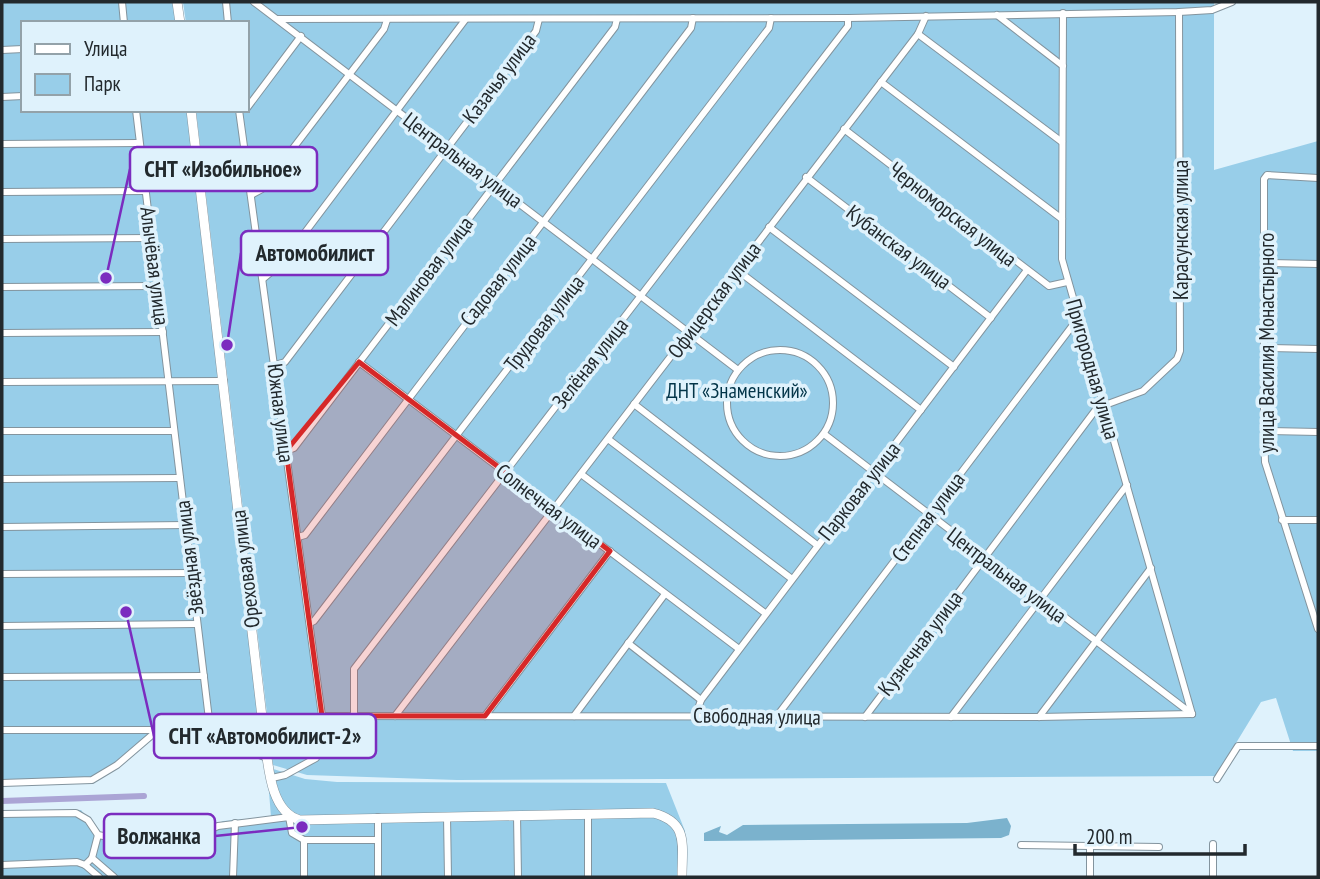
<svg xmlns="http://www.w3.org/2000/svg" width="1320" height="879" font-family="'PT Sans Narrow',sans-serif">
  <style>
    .green { fill: #98cee9 }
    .forest { fill: #7bb2cd }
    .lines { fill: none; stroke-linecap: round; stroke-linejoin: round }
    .canal { stroke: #aba5d5; stroke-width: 6 }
    .street-casing { stroke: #83949e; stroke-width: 8 }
    .secondary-casing { stroke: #83949e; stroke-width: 10 }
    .street { stroke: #fff; stroke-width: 6 }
    .secondary { stroke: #fff; stroke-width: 9 }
    .marked { fill: #d62828; fill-opacity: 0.2; stroke: #d62828; stroke-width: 5; stroke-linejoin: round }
    .labels { text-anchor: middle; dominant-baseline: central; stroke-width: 7; stroke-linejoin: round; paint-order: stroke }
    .street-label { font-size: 21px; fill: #22292d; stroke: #dff2fc }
    .park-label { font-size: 21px; fill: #023448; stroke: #dff2fc }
    .leader { fill: none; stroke: #7b2cbf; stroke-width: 2.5 }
    .callout-dot { fill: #7b2cbf; stroke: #dff2fc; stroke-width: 2.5 }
    .callout { fill: #dff2fc; stroke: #7b2cbf; stroke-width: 2.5 }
    .callout-label { font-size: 23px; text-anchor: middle; font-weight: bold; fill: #22292d }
  </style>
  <rect width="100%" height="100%" fill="#dff2fc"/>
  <g class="green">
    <path d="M2,2H177L180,23H23V110H191L267,758L211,736L159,729L92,780L2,783Z"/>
    <path d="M183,2H1214V170L1318,141V751H1293L1276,698L1261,702L1216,776L457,780L307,775L273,765L196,110H247V23H186Z"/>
    <path d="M267,767L305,779L337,782L666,783L685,831V877H2V811L81,810L100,833L204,831L223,821L271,817Z"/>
  </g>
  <path class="forest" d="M1007,818L1011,826L1009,835L1001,838L704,841V833L721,826L719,832L727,835L743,825L967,823Z"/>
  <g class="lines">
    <path class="canal" d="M2,801L144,796"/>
    <g class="street-casing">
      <g id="street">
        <path d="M122,2L124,23"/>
        <path d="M226,2L228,23"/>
        <path d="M254,2L738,370"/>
        <path d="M1063,13L1062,259L1192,714"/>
        <path d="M997,15L1063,66"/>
        <path d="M278,19L848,18L1179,12L1212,10L1232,2"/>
        <path d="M918,34L1062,142"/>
        <path d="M2,50L23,49"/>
        <path d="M881,82L1062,219"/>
        <path d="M2,97L23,96"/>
        <path d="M247,108L301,36"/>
        <path d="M136,110L211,736"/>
        <path d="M239,110L322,716L316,758L285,775L272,778"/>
        <path d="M844,129L1049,286L1067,282"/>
        <path d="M2,144L139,143"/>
        <path d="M806,177L991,318"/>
        <path d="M1318,178L1267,175L1264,179V431L1265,462L1318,629"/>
        <path d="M2,192L145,191"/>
        <path d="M251,195L262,189L384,29L387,20"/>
        <path d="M769,227L954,367"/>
        <path d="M2,239L151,238"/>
        <path d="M1266,263L1318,264"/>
        <path d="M737,270L921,410"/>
        <path d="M264,278L282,263L465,20"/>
        <path d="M2,287L156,286"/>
        <path d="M2,333L163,332"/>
        <path d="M1265,348L1318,349"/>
        <circle cx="780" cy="403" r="53"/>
        <path d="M359,362L739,649"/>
        <path d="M275,365L285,362L536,31L539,19"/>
        <path d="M2,382L224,381"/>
        <path d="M634,404L817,545"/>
        <path d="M2,431H174"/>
        <path d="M1264,431L1318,432"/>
        <path d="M824,434L1192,714"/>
        <path d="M608,439L792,579"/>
        <path d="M286,451L294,448L615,27L617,19"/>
        <path d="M581,474L765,613"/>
        <path d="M2,479L180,478"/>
        <path d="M1282,520H1318"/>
        <path d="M2,527L186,525"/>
        <path d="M298,537L305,535L691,28L693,18"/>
        <path d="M2,574L192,573"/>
        <path d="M310,623L314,621L769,28L771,18"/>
        <path d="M2,626L197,624"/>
        <path d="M628,643L701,700"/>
        <path d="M2,677L204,676"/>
        <path d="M696,715L701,700L1027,270"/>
        <path d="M322,716L1039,717L1192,714"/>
        <path d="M354,716V669L848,26V18"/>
        <path d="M395,716L918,34L926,16"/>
        <path d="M485,716L610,551"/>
        <path d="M574,716L665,594"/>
        <path d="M777,716L1079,317"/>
        <path d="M865,717L1097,408L1143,391L1177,359L1180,351L1179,12"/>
        <path d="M951,717L1127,485"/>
        <path d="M1039,717L1151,568"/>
        <path d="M2,730H180L211,736L267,758"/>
        <path d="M1217,779L1238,746H1318"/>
        <path d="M2,783L92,780L117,765L159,729"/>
        <path d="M2,814L76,813L88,820L98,835L109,837L198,835L218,826L289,817L292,833L304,840V877"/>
        <path d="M588,814V877"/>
        <path d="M517,815L518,877"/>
        <path d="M447,816L448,877"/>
        <path d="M98,835L92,858L114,877"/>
        <path d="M304,840H378"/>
        <path d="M1021,845L1159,847"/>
        <path d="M2,865L77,862L85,865L92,858"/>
        <path d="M85,865L99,877"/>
        <path d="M233,877L235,823"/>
        <path d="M378,877V817"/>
        <path d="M1090,877V846"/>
        <path d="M1213,877V844"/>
      </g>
    </g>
    <g class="secondary-casing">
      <g id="secondary">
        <path d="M177,2L180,23"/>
        <path d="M191,110L264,734C268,761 269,812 300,820L653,813C689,822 682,845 682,877"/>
      </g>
    </g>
    <use href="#street" class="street"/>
    <use href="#secondary" class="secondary"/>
  </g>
  <path class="marked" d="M359,362L610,551L485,716H322L286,451Z"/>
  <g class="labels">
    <g class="street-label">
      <text transform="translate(499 78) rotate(-53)">Казачья улица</text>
      <text transform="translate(463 160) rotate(37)">Центральная улица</text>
      <text transform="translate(953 214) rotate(38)">Черноморская улица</text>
      <text transform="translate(1180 230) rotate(-90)">Карасунская улица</text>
      <text transform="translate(899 247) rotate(37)">Кубанская улица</text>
      <text transform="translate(155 266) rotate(83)">Алычёвая улица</text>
      <text transform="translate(429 271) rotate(-53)">Малиновая улица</text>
      <text transform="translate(498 280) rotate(-52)">Садовая улица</text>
      <text transform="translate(714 300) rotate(-53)">Офицерская улица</text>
      <text transform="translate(544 323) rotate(-52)">Трудовая улица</text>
      <text transform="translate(1266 343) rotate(-90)">улица Василия Монастырного</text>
      <text transform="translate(590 363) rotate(-52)">Зелёная улица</text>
      <text transform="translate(1093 369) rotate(74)">Пригородная улица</text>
      <text transform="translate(281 413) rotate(83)">Южная улица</text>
      <text transform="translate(859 491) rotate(-52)">Парковая улица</text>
      <text transform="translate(549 506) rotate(37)">Солнечная улица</text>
      <text transform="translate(928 517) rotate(-53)">Степная улица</text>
      <text transform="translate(189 558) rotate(-97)">Звёздная улица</text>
      <text transform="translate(245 569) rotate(-97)">Ореховая улица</text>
      <text transform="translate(1007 575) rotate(37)">Центральная улица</text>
      <text transform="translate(920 643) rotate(-53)">Кузнечная улица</text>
      <text transform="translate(757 716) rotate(1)">Свободная улица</text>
    </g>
    <g class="park-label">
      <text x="737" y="390">ДНТ «Знаменский»</text>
    </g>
  </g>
  <path class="leader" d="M106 278L130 169M227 345L241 253M126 612L154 736M302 827L215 836"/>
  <g class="callout-dot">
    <circle cx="106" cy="278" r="7"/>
    <circle cx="227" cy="345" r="7"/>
    <circle cx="126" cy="612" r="7"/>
    <circle cx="302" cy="827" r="7"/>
  </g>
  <g class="callout">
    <rect x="130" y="147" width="187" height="44" rx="7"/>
    <rect x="241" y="231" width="147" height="44" rx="7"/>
    <rect x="154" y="714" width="222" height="44" rx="7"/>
    <rect x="104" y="814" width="111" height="44" rx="7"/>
  </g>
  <g class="callout-label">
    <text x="223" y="177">СНТ «Изобильное»</text>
    <text x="315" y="261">Автомобилист</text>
    <text x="265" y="744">СНТ «Автомобилист-2»</text>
    <text x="159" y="844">Волжанка</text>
  </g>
  <rect width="1320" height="879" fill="none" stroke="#22292d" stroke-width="7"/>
  <rect x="21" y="21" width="228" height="91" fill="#dff2fc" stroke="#93a2a9" stroke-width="2"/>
  <rect x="35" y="44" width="35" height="10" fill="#ffffff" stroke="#93a2a9" stroke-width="2"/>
  <text x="84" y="56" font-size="21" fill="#22292d">Улица</text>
  <rect x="35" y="74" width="35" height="21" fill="#98cee9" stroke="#93a2a9" stroke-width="2"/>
  <text x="84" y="91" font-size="21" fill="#22292d">Парк</text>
  <path d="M1075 844v10h170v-10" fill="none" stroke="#22292d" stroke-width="3.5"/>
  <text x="1086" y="844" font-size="21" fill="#22292d" stroke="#dff2fc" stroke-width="5" paint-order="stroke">200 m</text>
</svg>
